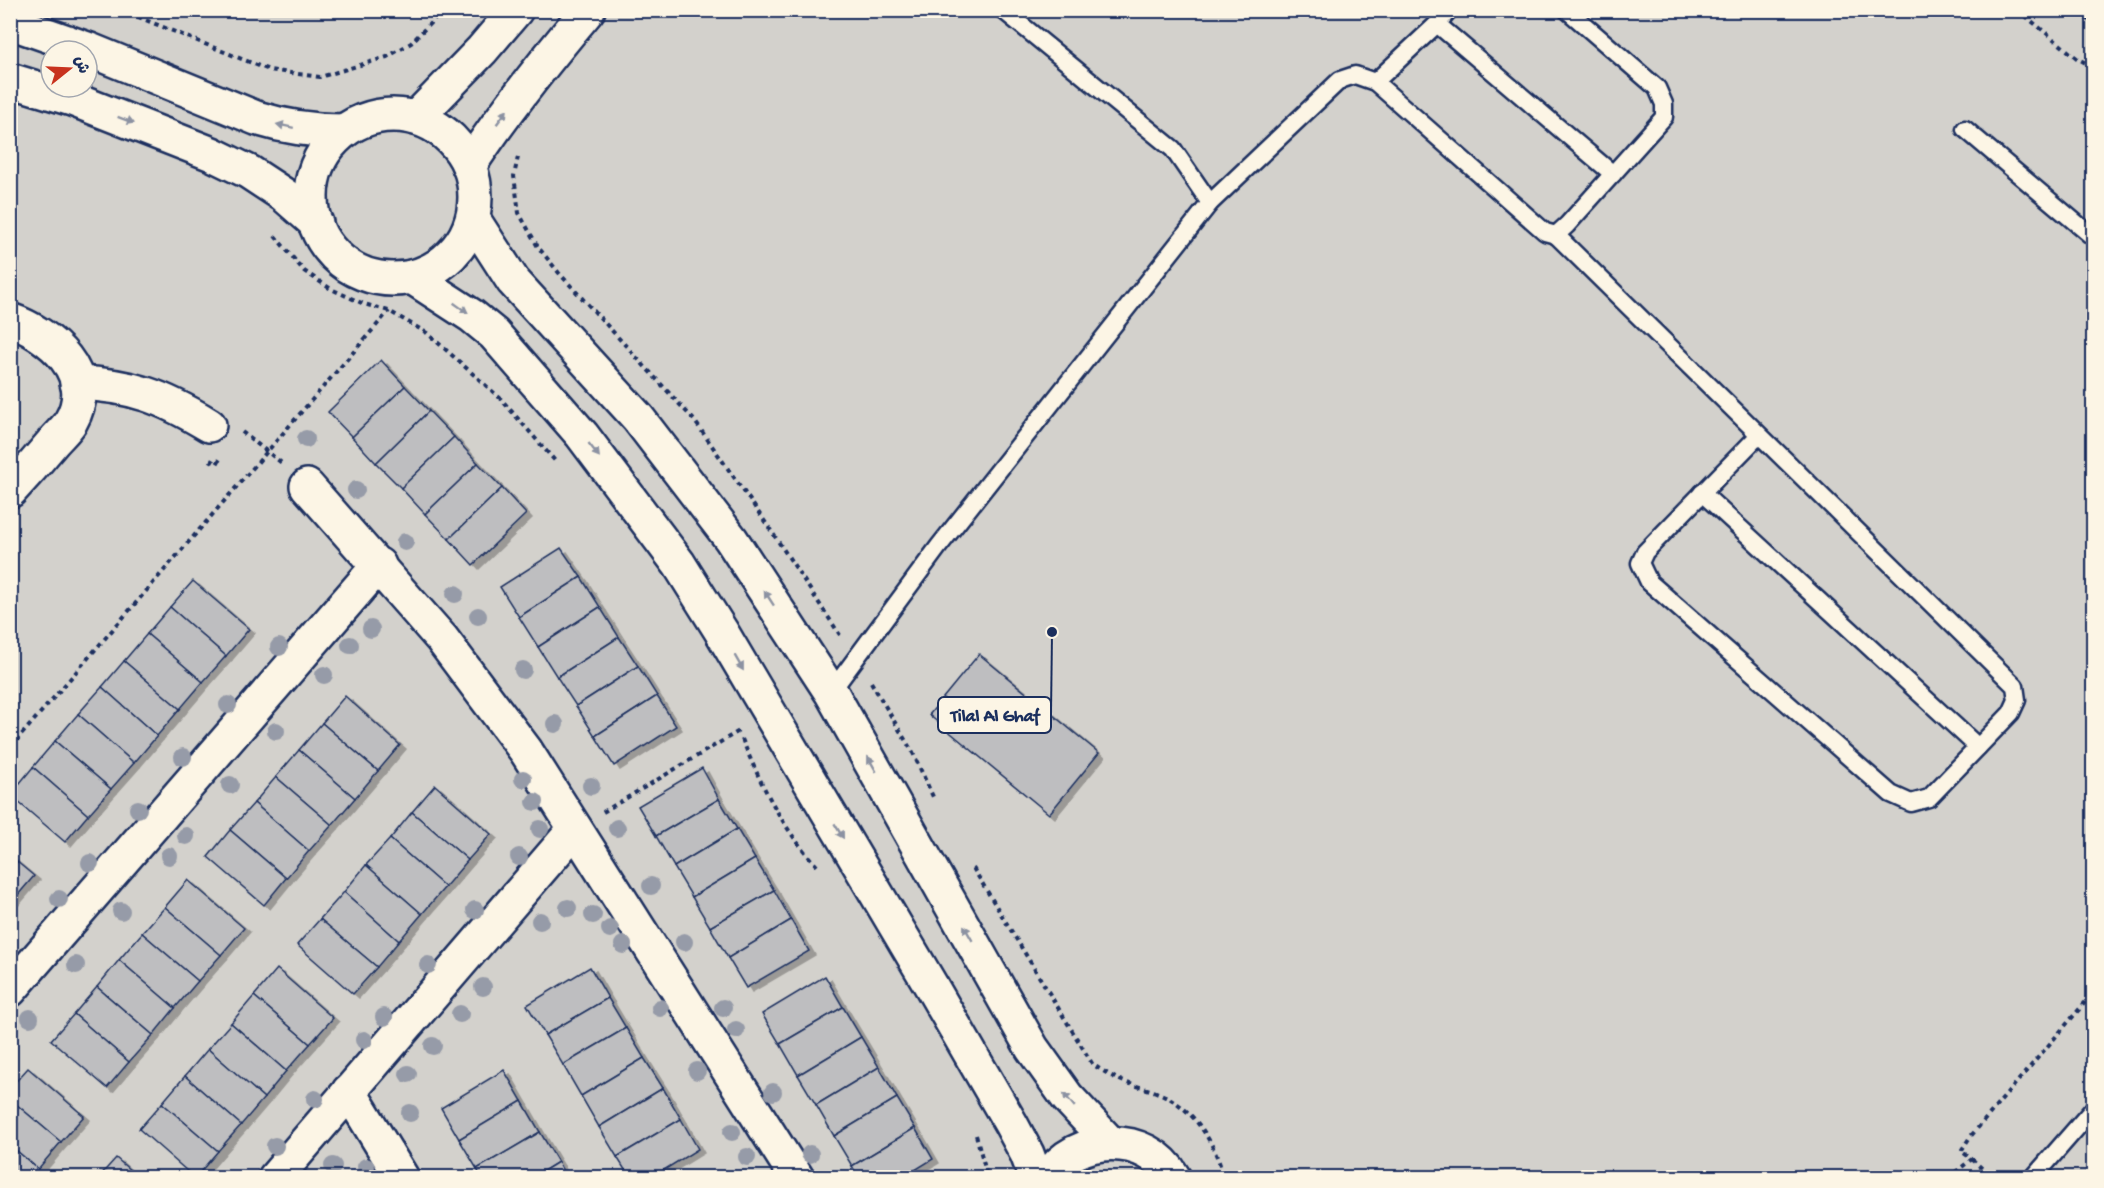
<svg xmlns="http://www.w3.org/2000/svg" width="2104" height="1188" font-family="'Gochi Hand','Playpen Sans Arabic',sans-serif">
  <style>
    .green { fill: #d3d1cc; stroke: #778095; stroke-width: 1.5; fill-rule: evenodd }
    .building { fill: #bebec0; stroke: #1b2f5e; stroke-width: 1.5; filter: url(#shadow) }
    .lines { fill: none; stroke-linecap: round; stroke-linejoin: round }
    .lane-casing { stroke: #1b2f5e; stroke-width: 21 }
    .street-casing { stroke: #1b2f5e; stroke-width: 38 }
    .secondary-casing { stroke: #1b2f5e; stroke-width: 38 }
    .path { stroke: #1b2f5e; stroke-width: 4; stroke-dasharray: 4.5 4.5; stroke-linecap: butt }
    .lane { stroke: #fcf5e5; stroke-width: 16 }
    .street { stroke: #fcf5e5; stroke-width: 33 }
    .secondary { stroke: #fcf5e5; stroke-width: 33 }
    .tree { fill: #969ba8 }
    .oneway { fill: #8c92a2 }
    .leader { fill: none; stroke: #1b2f5e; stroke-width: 2 }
    .callout-dot { fill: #1b2f5e; stroke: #fcf5e5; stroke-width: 2 }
    .callout { fill: #fcf5e5; stroke: #1b2f5e; stroke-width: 2 }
    .callout-label { font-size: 18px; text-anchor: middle; font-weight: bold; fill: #1b2f5e }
  </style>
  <defs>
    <filter id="shadow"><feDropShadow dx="6" dy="4" stdDeviation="0" flood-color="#0004"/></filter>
  </defs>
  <rect width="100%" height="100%" fill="#f3ede0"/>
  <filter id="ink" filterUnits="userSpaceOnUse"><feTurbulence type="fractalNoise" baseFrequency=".0167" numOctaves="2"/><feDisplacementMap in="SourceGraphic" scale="12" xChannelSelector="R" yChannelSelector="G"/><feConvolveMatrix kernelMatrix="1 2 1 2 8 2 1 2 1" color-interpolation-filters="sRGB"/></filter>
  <g filter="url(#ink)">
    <path class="green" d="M11,11H2093V1177H11ZM51,51H87V87H51Z"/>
    <g class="building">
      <path d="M381,360L405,386L352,437L328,412Z"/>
      <path d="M405,386L429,411L376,463L352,437Z"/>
      <path d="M429,411L454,437L401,488L376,463Z"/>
      <path d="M454,437L478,463L425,514L401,488Z"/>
      <path d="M478,463L502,488L449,539L425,514Z"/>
      <path d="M502,488L526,514L473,565L449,539Z"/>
      <path d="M561,548L581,577L519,617L500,587Z"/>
      <path d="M581,577L600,607L538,647L519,617Z"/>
      <path d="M193,581L249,629L226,656L170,607Z"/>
      <path d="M170,607L226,656L203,682L147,634Z"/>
      <path d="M600,607L619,637L557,677L538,647Z"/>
      <path d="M147,634L203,682L180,709L124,661Z"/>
      <path d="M619,637L638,666L576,706L557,677Z"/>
      <path d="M979,654L1099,753L1049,814L929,715Z"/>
      <path d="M124,661L180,709L157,736L102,687Z"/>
      <path d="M638,666L657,696L595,736L576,706Z"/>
      <path d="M102,687L157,736L134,763L78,714Z"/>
      <path d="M345,696L400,745L378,771L322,723Z"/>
      <path d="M657,696L676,726L614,766L595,736Z"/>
      <path d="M78,714L134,763L111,789L55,741Z"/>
      <path d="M322,723L378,771L355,798L299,750Z"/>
      <path d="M55,741L111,789L88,815L33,767Z"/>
      <path d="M299,750L355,798L332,825L276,777Z"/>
      <path d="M33,767L88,815L65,842L10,795Z"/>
      <path d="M702,768L719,799L656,836L638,806Z"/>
      <path d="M276,777L332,825L309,851L254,803Z"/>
      <path d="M435,785L491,834L468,860L412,812Z"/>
      <path d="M719,799L737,829L674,867L656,836Z"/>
      <path d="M254,803L309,851L286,878L230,830Z"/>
      <path d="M412,812L468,860L445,887L390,839Z"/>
      <path d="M737,829L755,859L692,897L674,867Z"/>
      <path d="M230,830L286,878L264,905L208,857Z"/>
      <path d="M390,839L445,887L422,914L366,865Z"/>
      <path d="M10,856L34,876L11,903H10Z"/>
      <path d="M755,859L774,890L710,927L692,897Z"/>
      <path d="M366,865L422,914L399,941L344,892Z"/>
      <path d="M188,880L244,928L221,955L165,907Z"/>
      <path d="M774,890L791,920L728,958L710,927Z"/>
      <path d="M344,892L399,941L377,967L320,919Z"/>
      <path d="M165,907L221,955L198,981L142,933Z"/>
      <path d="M320,919L377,967L353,994L297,945Z"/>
      <path d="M791,920L809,951L746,988L728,958Z"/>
      <path d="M142,933L198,981L175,1008L119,960Z"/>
      <path d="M119,960L175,1008L153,1035L97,987Z"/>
      <path d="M590,967L608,998L545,1035L527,1005Z"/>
      <path d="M277,969L333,1018L310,1044L254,996Z"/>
      <path d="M825,976L843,1007L780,1044L762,1014Z"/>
      <path d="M97,987L153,1035L129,1062L74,1014Z"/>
      <path d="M254,996L310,1044L286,1071L231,1023Z"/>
      <path d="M608,998L626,1028L563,1065L545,1035Z"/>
      <path d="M843,1007L861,1037L798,1075L780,1044Z"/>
      <path d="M74,1014L129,1062L107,1088L51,1040Z"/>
      <path d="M231,1023L286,1071L264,1098L208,1049Z"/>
      <path d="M626,1028L644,1058L581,1096L563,1065Z"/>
      <path d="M861,1037L879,1067L816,1105L798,1075Z"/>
      <path d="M208,1049L264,1098L241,1125L185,1076Z"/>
      <path d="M644,1058L663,1088L599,1127L581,1096Z"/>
      <path d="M879,1067L897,1098L834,1136L816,1105Z"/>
      <path d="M28,1068L84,1116L61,1142L10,1099V1088Z"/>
      <path d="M504,1070L522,1101L459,1139L441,1108Z"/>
      <path d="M185,1076L241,1125L218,1151L162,1103Z"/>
      <path d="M663,1088L681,1119L617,1157L599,1127Z"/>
      <path d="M897,1098L915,1128L852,1166L834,1136Z"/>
      <path d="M10,1099L61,1142L38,1169L10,1145Z"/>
      <path d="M522,1101L540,1132L477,1169L459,1139Z"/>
      <path d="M162,1103L218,1151L195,1178L139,1129Z"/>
      <path d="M681,1119L698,1149L651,1178H630L617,1157Z"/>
      <path d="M915,1128L933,1159L902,1178H859L852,1166Z"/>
      <path d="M540,1132L558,1162L532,1178H482L477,1169Z"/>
      <path d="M10,1145L38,1169L31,1178H10Z"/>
      <path d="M116,1158L139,1178H98Z"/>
      <path d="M558,1162L567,1178H532Z"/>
    </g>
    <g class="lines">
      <g class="lane-casing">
        <g id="lane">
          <path d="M1003,10L1173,149L1210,203"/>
          <path d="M2090,10L2094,13"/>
          <path d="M1437,24L1613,174"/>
          <path d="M1375,82L1437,24L1449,10"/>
          <path d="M1965,129L2094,238"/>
          <path d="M1556,235L2015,686L2017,700L2011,713L1929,798L1911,803L1891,794L1649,582L1640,563L1645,552L1759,435"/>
          <path d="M1702,493L1978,747"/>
          <path d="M831,692L939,546L1210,203L1340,80L1355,75L1375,82L1545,232L1556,235L1567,225L1664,117V104L1657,88L1567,10"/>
          <path d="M2033,1178L2094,1108"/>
        </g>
      </g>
      <g class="street-casing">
        <g id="street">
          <path d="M10,320C50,334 98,374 71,421C67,428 59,435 53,442C39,459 25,475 10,491"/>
          <path d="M77,383C132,385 163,397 209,425"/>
          <path d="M307,486L442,639L526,751L797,1178"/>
          <path d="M10,990L379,565"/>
          <path d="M349,1091L402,1178"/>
          <path d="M275,1178L575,829"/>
        </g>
      </g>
      <g class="secondary-casing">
        <g id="secondary">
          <path d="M10,22L90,50L256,118C285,127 312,131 343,131"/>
          <path d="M10,80L72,99L212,154L249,172L284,195L316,223"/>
          <circle cx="393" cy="197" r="82"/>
          <path d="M416,118L482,50L516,10"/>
          <path d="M469,166C505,111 545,61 588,10"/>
          <path d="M473,219L513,281L638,418L731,539L831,692L1032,1048L1067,1097L1109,1142"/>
          <path d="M412,277L472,316L494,334L582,435L679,564L721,631L930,984L1011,1124L1027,1154L1036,1178"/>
          <path d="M1048,1178C1074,1133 1148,1131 1174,1178"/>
        </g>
      </g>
      <g class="path">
        <path d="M121,10L269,70L320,77L387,57L411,43L443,10"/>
        <path d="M2018,10L2078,59L2094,67"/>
        <path d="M518,157L514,176L519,213L538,247L559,273L694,420L770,529L840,635"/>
        <path d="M275,236L304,271L331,289L364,304L389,311L427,333L500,398L556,462"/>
        <path d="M242,432L283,464"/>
        <path d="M210,460L217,464L221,457"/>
        <path d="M871,682L913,753L934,799"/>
        <path d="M742,739C761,785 783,829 817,866"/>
        <path d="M10,748L389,311"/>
        <path d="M603,812L739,731"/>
        <path d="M973,868L1093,1065C1102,1070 1112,1077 1122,1081C1140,1088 1162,1091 1178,1104C1202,1122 1216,1148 1224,1178"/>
        <path d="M976,1135L986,1172L985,1178"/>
        <path d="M1972,1159L1992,1178"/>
        <path d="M1948,1178L1972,1159L1961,1151L1970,1137L2094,992"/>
      </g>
      <use href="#lane" class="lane"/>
      <use href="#street" class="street"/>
      <use href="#secondary" class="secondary"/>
    </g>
    <g class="tree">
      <circle cx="306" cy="439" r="9"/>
      <circle cx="356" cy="490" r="9"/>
      <circle cx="405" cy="542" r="9"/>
      <circle cx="455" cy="594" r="9"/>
      <circle cx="478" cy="616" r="9"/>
      <circle cx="371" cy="629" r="9"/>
      <circle cx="350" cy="645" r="9"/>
      <circle cx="279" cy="647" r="9"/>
      <circle cx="523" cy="670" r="9"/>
      <circle cx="324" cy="675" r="9"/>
      <circle cx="228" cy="705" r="9"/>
      <circle cx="555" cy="724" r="9"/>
      <circle cx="276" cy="731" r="9"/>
      <circle cx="183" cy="757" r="9"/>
      <circle cx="523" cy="779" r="9"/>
      <circle cx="230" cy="785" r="9"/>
      <circle cx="591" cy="786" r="9"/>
      <circle cx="535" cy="802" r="9"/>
      <circle cx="138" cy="809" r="9"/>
      <circle cx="617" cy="828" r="9"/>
      <circle cx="540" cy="829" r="9"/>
      <circle cx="186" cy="836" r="9"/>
      <circle cx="169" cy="856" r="9"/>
      <circle cx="519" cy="857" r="9"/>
      <circle cx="90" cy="863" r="9"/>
      <circle cx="651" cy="886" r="9"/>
      <circle cx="59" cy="899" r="9"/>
      <circle cx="568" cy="908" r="9"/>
      <circle cx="475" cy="910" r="9"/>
      <circle cx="121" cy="911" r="9"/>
      <circle cx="593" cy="915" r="9"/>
      <circle cx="540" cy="921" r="9"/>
      <circle cx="610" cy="929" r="9"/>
      <circle cx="684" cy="942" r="9"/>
      <circle cx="623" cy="945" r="9"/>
      <circle cx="76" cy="965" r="9"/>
      <circle cx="428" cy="965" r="9"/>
      <circle cx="483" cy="987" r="9"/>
      <circle cx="660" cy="1008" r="9"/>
      <circle cx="723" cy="1008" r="9"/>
      <circle cx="460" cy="1014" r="9"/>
      <circle cx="384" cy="1017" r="9"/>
      <circle cx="30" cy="1018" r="9"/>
      <circle cx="736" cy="1030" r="9"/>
      <circle cx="364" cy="1040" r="9"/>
      <circle cx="433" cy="1046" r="9"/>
      <circle cx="697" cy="1071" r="9"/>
      <circle cx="408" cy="1074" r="9"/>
      <circle cx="773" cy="1092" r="9"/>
      <circle cx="315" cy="1099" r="9"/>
      <circle cx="410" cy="1113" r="9"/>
      <circle cx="732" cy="1132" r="9"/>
      <circle cx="275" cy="1146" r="9"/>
      <circle cx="810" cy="1154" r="9"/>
      <circle cx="747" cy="1157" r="9"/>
      <circle cx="333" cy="1166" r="9"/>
      <circle cx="366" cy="1167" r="9"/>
    </g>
    <defs><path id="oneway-solid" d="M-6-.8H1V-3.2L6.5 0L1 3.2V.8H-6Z" transform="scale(1.5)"/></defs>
    <g class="oneway">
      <use href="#oneway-solid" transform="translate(502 117) rotate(-53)"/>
      <use href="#oneway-solid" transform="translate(126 120) rotate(21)"/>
      <use href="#oneway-solid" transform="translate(285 126) rotate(-168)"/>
      <use href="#oneway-solid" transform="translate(461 308) rotate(35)"/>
      <use href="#oneway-solid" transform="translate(594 450) rotate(52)"/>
      <use href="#oneway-solid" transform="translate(769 598) rotate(-123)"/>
      <use href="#oneway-solid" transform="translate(739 663) rotate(60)"/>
      <use href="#oneway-solid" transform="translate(872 764) rotate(-120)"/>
      <use href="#oneway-solid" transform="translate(839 831) rotate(59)"/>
      <use href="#oneway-solid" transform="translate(968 933) rotate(-120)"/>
      <use href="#oneway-solid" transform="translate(1069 1100) rotate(-130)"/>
    </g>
  </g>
  <path class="leader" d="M1052 632L1051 715"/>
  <circle class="callout-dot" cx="1052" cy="632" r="6"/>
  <rect class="callout" x="938" y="697" width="113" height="36" rx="6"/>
  <g class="callout-label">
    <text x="995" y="721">Tilal Al Ghaf</text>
  </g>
  <rect width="2104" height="1188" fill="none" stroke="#fcf5e5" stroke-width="36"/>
  <rect x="18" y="18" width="2068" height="1152" fill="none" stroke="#1b2f5e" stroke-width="2" filter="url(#ink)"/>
  <g transform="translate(69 69) rotate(72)"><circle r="28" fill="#fcf5e5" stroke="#a2a6af" stroke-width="1.5"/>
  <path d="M0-4.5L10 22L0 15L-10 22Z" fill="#c8321e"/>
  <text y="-9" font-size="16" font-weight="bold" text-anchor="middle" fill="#1b2f5e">ش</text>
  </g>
</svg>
